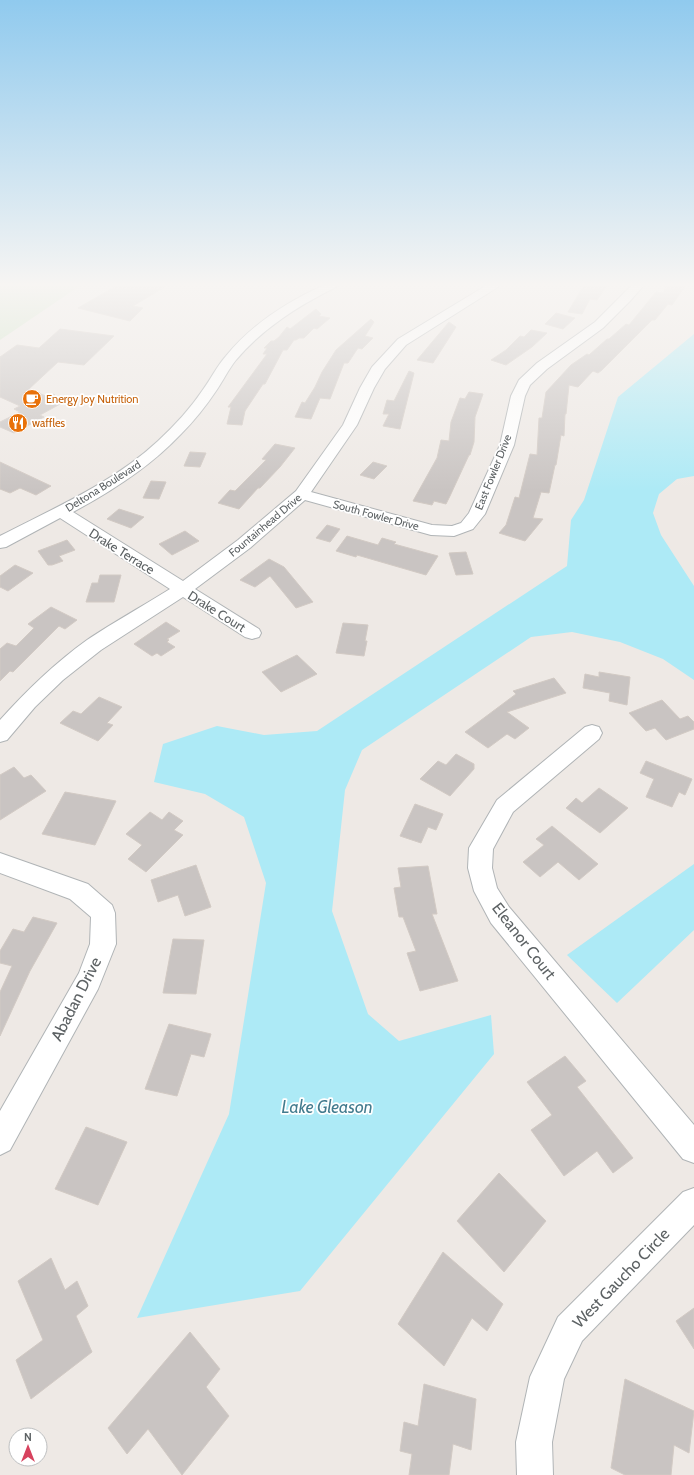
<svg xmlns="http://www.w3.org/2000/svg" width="694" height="1475" font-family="Cabin,sans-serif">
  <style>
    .green { fill: #cce2c4 }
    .water { fill: #adeaf6 }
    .building { fill: #c9c4c2; stroke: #d2cac4 }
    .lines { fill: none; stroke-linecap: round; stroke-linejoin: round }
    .minor-casing { stroke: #b0b4b6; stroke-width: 2 }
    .minor { fill: #fff; fill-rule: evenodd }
    .labels { text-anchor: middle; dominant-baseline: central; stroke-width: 3.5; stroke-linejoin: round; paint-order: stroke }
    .far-food-label { font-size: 11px; fill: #c56008; stroke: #fff; text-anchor: start }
    .far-street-label { font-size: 11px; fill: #5d6264; stroke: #fff }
    .street-label { font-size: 13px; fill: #5d6264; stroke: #fff }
    .near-street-label { font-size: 16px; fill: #5d6264; stroke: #fff }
    .near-water-label { font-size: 17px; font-style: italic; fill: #427b8e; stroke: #fff }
  </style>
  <rect width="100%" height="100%" fill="#eee9e5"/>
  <path class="green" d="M0,285H81L0,340Z"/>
  <g class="water">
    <path d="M694,334V476L677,479L659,494L653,513L661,535L694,586V680L663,659L620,642L572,632L531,637L362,750L345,790L332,911L368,1014L399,1041L491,1015L494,1054L300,1291L137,1318L229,1114L266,883L244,817L205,794L154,782L163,744L217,726L264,735L317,731L567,566L571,520L584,500L618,397Z"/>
    <path d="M694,864V930L617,1003L567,955Z"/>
  </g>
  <g class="building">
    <path d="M118,285H168L133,306L143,308L130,321L78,308Z"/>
    <path d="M584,285H607L597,300L590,299L582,314L568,312Z"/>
    <path d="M667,285H686L672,305L668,304L655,320H652L602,370L598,373L593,371L578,387L569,385L566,414H565L564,436L561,435L556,465H555L549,493L541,492L533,518L543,519L525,541L499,533L506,525L515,497L519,498L530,454L537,455L539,418H542L546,392L571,365L587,354L589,355L607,339H609L626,324L629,325L656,292L663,293Z"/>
    <path d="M316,309L321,314L319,316L330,318L317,329L314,328L304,338H299L296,340H294L287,350H283L265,384H263L245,411L242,425L227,424L231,407H228L267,354H263L267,348H264L271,341H274L279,337L287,327L290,329Z"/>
    <path d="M556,313L575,318L563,329L545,324Z"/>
    <path d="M371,319L374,322L365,336L373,338L362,349L358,348L348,363H344L330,399L320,398L311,419L295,417L302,402L305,403L315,387L322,372L336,350Z"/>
    <path d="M449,322L456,327L433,363L417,360Z"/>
    <path d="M60,329L114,336L84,365L58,362L29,389L48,397L54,394L58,401L62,403L40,415L44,417L14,433L0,427V422L20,412L14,409L20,406L0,397V357L17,345L39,348Z"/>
    <path d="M531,330L547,333L532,347L506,365L491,360L506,350L520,336L524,337Z"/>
    <path d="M409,371L414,373L400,429L383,426L389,414H383L387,400L394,401Z"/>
    <path d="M469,392L483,394L475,417L474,442L470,455H469L450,496L446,504L434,501L432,505L413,501L437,458L441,440L449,441L451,422L460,398L465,399Z"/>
    <path d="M275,444L295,448L280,467L260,488H258L239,509L218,503L230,490L235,491L266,460L262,459Z"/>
    <path d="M190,452L206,453L200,467L184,466Z"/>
    <path d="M0,462L51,486L36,495L20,488L10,493L0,489Z"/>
    <path d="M373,462L387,466L374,479L360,475Z"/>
    <path d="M151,481L166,482L159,499L143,498Z"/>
    <path d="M119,509L144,517L131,528L107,519Z"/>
    <path d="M327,525L340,529L330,542L316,538Z"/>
    <path d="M185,531L199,541L172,555L159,544Z"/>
    <path d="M347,536L378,545L382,538L396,542L394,544L438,556L426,575L357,555L356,557L336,551Z"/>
    <path d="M67,540L75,550L59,556L63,561L52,565H48L38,551Z"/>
    <path d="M466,552L473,574L456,575L449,553Z"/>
    <path d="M269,559L284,567L313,602L296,608L270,576L255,587L240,580Z"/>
    <path d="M15,565L33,573L8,591L0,587V576Z"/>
    <path d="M100,575H121L114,602H86L92,583H98Z"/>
    <path d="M51,607L77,620L65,629L59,626L13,672L10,671L0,681V649L7,643L16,646L34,628L28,624Z"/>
    <path d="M166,622L180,631L167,639L169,640L167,642L175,647L161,656L157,653L152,656L134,644Z"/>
    <path d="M343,623L368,625L365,641H367L364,656L336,653Z"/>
    <path d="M297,655L317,674L281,692L262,672Z"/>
    <path d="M599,672L630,677L627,705L609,701L610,693L583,688L585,674L599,677Z"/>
    <path d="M554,678L566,693L507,712L529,728L515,739L507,734L488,748L465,732L516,694L513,691Z"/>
    <path d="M99,697L122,707L107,723L113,725L98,741L60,723L73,711L81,714Z"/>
    <path d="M662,700L680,719L688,716L694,722V729L666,740L655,728L646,731L629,713Z"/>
    <path d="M456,754L474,764V769L450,796L420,779L438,761L446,765Z"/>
    <path d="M646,761L692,779L685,795L679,792L672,807L646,797L654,779L640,773Z"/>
    <path d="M14,767L24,778L31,775L46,791L0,820V775Z"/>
    <path d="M599,788L628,808L600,833L566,808L576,798L582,803Z"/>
    <path d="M65,792L116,801L95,845L42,834Z"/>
    <path d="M415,804L443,814L436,830L428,827L421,843L400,836Z"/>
    <path d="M150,812L162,820L169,812L183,821L174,830L183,835L146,872L128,859L142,845L126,834Z"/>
    <path d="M552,826L598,864L579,880L558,862L540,877L523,862L544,845L536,839Z"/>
    <path d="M196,865L211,907L185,916L178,895L158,902L151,880Z"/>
    <path d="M428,866L437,914H432L458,981L420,991L407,953L416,951L403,917H399L394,888L401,887L398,868Z"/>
    <path d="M33,917L57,923L30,971L0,1036V992L12,966L0,963V951L13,929L24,932Z"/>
    <path d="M173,939L204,940L196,994L163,993Z"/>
    <path d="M169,1024L211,1034L204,1057L191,1054L177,1096L145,1089Z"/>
    <path d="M565,1056L586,1081L577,1087L633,1158L613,1173L597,1151L564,1176L531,1130L552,1115L527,1082Z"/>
    <path d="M86,1127L127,1142L98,1205L55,1189Z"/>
    <path d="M499,1173L546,1221L504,1272L457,1221Z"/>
    <path d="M443,1252L503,1304L487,1331L472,1318L444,1366L398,1324Z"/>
    <path d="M51,1258L65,1290L77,1281L88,1306L76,1316L92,1352L31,1399L16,1360L43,1340L18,1281Z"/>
    <path d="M694,1308V1349L676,1321Z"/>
    <path d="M190,1332L220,1369L206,1387L229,1416L182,1475L148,1429L127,1454L108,1428Z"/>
    <path d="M625,1379L694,1411L689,1453L674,1445L671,1475H625L611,1468Z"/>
    <path d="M424,1384L476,1399L471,1450L453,1444L449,1475H409L412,1454L400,1451L404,1422L418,1426Z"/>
  </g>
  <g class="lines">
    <g class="minor-casing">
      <g id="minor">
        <path d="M324,285H338L336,287C298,306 263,328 236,360C228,370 223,381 216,391C206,406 194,421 181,434C150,467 112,491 73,512L183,581L238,540L296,491L343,425L360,388L372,367L398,339L487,285H499L498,287L406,345L385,369L374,388L357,425L311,492L432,525L452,526L461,523L469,513L500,445L511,396L519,380L537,363L595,322L632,285H644L630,301L603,328L547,369L530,385L525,396L514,445L485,514L473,529L454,536L431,535L305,500L250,548L195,589L259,629L261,633L259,637L252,639L245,637L183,597L101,650L63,680L35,707L7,740L0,742V720C26,691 55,663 87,640C114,622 143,606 170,589L60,518L6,547L0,548V536C54,508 113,483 158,441C174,426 190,409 202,391C211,379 217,366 226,356C252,324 287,302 324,285Z"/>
        <path d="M592,725L599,727L602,733L599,739L513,812L493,849L492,868L497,888L509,907L694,1125V1163L683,1159L491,923L474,891L468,868L469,848L497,800L585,727Z"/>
        <path d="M0,853L88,884L112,905L115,913L116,944L98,989L10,1150L0,1155V1111L79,973L90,944L91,917L70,899L0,873Z"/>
        <path d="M694,1188V1225L582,1341L564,1379L552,1442L553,1475H517L516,1442L530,1377L558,1317L683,1192Z"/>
      </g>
    </g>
    <use href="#minor" class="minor"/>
  </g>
  <linearGradient id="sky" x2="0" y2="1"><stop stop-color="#90caee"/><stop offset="0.58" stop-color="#f7f5f3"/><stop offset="1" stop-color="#f7f5f3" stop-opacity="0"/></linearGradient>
  <rect width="694" height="491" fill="url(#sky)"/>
  <defs>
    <g id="cafe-disc" transform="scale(1)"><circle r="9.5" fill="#e8710a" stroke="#fff"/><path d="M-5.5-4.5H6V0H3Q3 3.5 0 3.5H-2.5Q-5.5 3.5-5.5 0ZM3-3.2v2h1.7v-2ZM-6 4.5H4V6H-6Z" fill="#fff"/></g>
    <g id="restaurant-disc" transform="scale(1)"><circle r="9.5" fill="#e8710a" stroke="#fff"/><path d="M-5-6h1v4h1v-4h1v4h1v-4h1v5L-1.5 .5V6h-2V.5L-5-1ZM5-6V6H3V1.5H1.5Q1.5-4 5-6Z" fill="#fff"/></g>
  </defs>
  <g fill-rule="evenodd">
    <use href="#cafe-disc" x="32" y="399"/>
    <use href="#restaurant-disc" x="18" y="423"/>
  </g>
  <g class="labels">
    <g class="far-food-label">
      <text x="46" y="399">Energy Joy Nutrition</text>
      <text x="32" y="423">waffles</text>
    </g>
    <g class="far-street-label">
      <text transform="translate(493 472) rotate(-68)">East Fowler Drive</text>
      <text transform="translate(103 486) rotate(-32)">Deltona Boulevard</text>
      <text transform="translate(376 515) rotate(15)">South Fowler Drive</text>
      <text transform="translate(265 525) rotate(-40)">Fountainhead Drive</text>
    </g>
    <g class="street-label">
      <text transform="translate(122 551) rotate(32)">Drake Terrace</text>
      <text transform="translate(217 611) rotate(32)">Drake Court</text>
    </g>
    <g class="near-street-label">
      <text transform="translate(524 941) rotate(52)">Eleanor Court</text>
      <text transform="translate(76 999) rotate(-63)">Abadan Drive</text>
      <text transform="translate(621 1278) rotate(-46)">West Gaucho Circle</text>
    </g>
    <g class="near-water-label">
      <text x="327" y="1107">Lake Gleason</text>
    </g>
  </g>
  <g transform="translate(28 1447)"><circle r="19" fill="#ffffff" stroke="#bec0c1"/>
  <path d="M0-3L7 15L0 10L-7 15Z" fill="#d7425e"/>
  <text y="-6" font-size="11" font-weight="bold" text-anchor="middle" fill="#5d6264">N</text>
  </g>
</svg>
